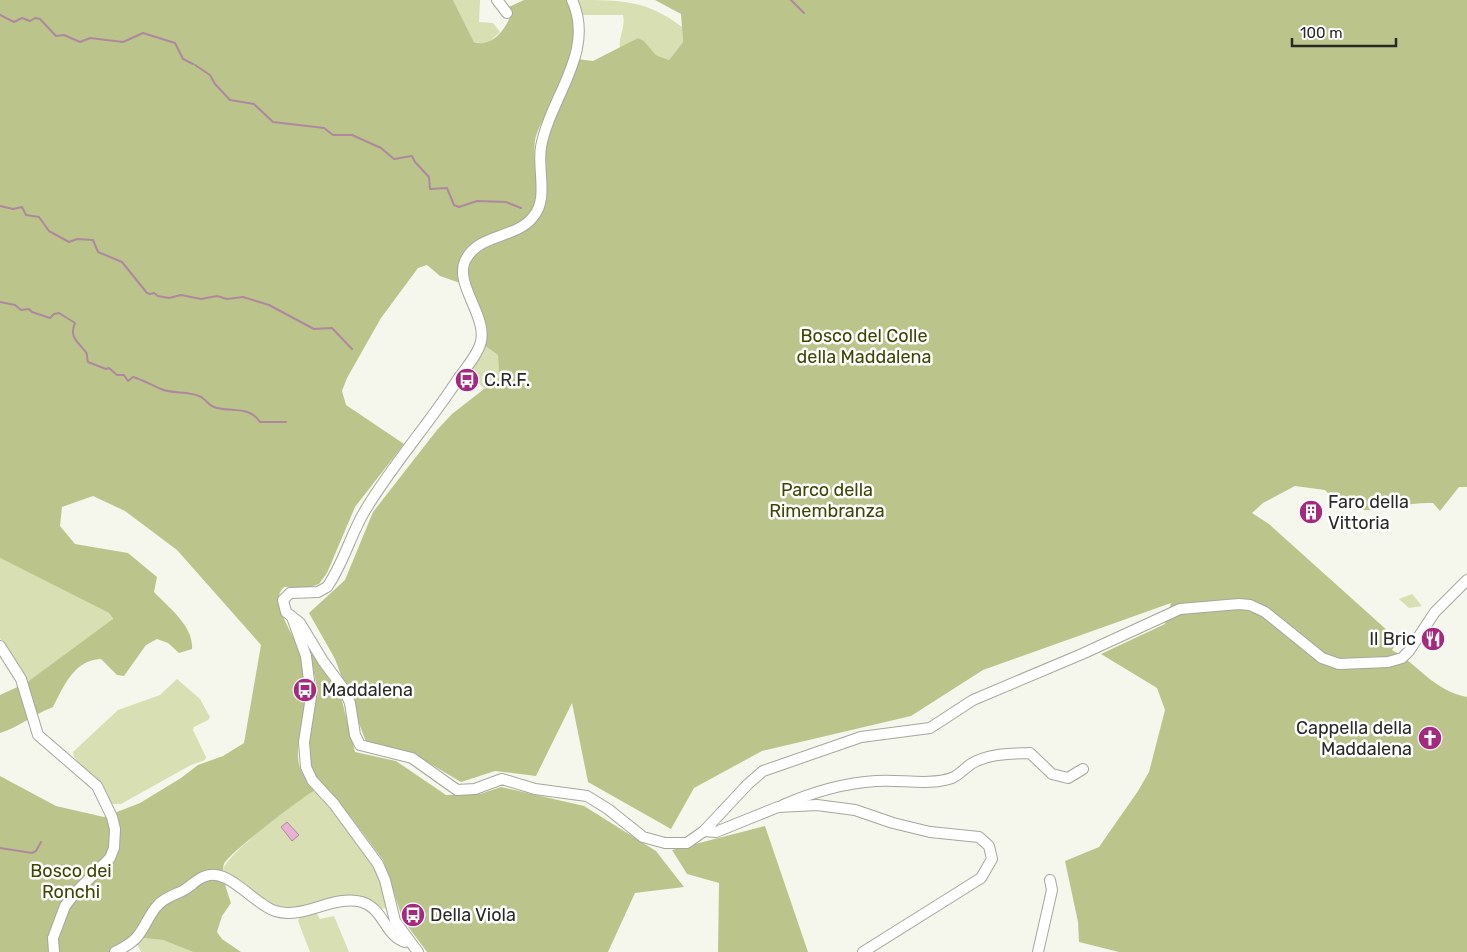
<svg xmlns="http://www.w3.org/2000/svg" width="1467" height="952" font-family="Rubik,sans-serif">
  <style>
    .green { fill: #d7dfb3 }
    .forest { fill: #bbc58b }
    .water { fill: #e9b1d3; stroke: #af889f }
    .lines { fill: none; stroke-linecap: round; stroke-linejoin: round }
    .stream { stroke: #af889f; stroke-width: 2 }
    .minor-casing { stroke: #a4a79c; stroke-width: 12 }
    .minor { stroke: #fff; stroke-width: 10 }
    .labels { text-anchor: middle; dominant-baseline: central; stroke-width: 5; stroke-linejoin: round; paint-order: stroke }
    .park-label { font-size: 18px; fill: #3e4500; stroke: #fff }
    .poi-label { font-size: 18px; fill: #292a25; stroke: #fff; text-anchor: start }
  </style>
  <rect width="100%" height="100%" fill="#f5f7ec"/>
  <g class="green">
    <path d="M453,0H480L479,22L493,23L500,32L487,44L474,42Z"/>
    <path d="M577,0C621,0 647,0 682,27L683,42L669,60L656,55L644,41L638,38L620,48C618,37 626,27 623,15H582Z"/>
    <path d="M484,345L498,355L499,376L496,385L484,389L469,372Z"/>
    <path d="M0,558L109,613L113,620L26,683L0,638Z"/>
    <path d="M1412,594L1422,606L1409,608L1399,599Z"/>
    <path d="M177,679L200,699L210,717L208,720L194,727L193,730L206,757L205,760L191,765L121,804H111L102,787L74,757L73,752L118,710L160,695Z"/>
    <path d="M314,791L329,803L377,869L388,908L381,909L371,903L293,909L272,906L223,870C226,854 297,800 314,791Z"/>
    <path d="M316,912L320,919L334,916L349,952H310L298,921L301,915Z"/>
    <path d="M143,938L163,940L193,952H141L136,942Z"/>
  </g>
  <g class="forest">
    <path d="M0,0H453L474,42C491,48 504,31 510,17L507,8L524,0H568C570,6 572,12 574,18C579,46 557,88 546,113C543,121 536,132 535,141C532,163 543,193 530,213C510,242 450,225 460,283L440,276L427,265L418,268L381,318L347,378L342,391L346,405L404,444L355,507L327,573L319,584L311,587H284C266,603 299,638 302,659C304,672 308,687 307,700C306,721 293,747 300,768C303,776 310,784 314,791C301,798 228,854 224,864C220,874 228,893 231,903L222,916L217,932L222,939L241,952H193L163,940L143,938L110,952H0V776L56,806L104,817L140,803L181,778L198,765L223,756L244,743L261,645L177,550L125,511L93,496L62,507L60,526L75,544L128,553L157,577L154,592C168,607 194,626 192,649L179,653L168,643L157,639L146,645L124,676L117,675L101,659C74,660 64,686 53,707C34,714 19,727 0,733V695L26,683L113,619L109,613L0,558Z"/>
    <path d="M655,0H1467V487H1459L1440,511L1433,503C1392,501 1358,527 1325,490L1295,486L1263,503L1252,513L1269,524L1398,640L1392,650C1420,666 1433,690 1467,697V952H1119L1079,942L1078,922L1065,861L1099,847L1138,791L1149,772L1165,710L1157,688L1101,654L1165,624L1171,603L983,670L911,716L762,751L694,788L671,829L588,782L572,703L536,776L495,771L461,782L412,753L366,742L335,659L309,613L345,580L373,512L437,430L452,414L484,389L496,385L499,376L498,355L484,345L468,273L471,259L483,247L525,230L541,216L546,199L544,156L547,140L577,59L593,61L638,38L644,41L656,55L669,60L683,42L681,14Z"/>
    <path d="M300,631L340,693L355,752L396,761L446,795L480,794L501,787L584,806L656,851L684,887L635,893L608,952H427L403,920L383,860L350,816L319,783L314,773L308,757L316,683L311,658Z"/>
    <path d="M765,826L808,952H718L719,883L687,874L672,850Z"/>
  </g>
  <path class="water" d="M287,822L299,835L292,841L281,827Z"/>
  <g class="lines">
    <g class="stream">
      <path d="M791,0L804,13"/>
      <path d="M0,15L14,22L22,18L30,21L35,18L40,19L56,36L64,35L80,42L90,38L123,42L143,33L175,43L183,59L193,64"/>
      <path d="M195,65L210,75L215,84L230,100L254,104L273,122L324,128L333,135H352L381,148L394,159L412,156L415,162L429,177L430,189L447,188L454,205L459,207L477,201L506,202L521,208"/>
      <path d="M0,206L13,209L22,207L26,215L39,217L49,231L69,242L77,239L93,240L98,252L122,262L147,293L150,294L154,293L158,296L169,298L181,295L201,299L217,296L227,299L243,297L269,305L314,329L332,328L352,349"/>
      <path d="M0,302L15,305L21,310L29,309L32,312L50,318L54,314L59,313L75,323C69,337 77,341 85,351C89,355 86,358 88,362L106,369L109,368L117,375H124L128,381L133,377C143,380 151,385 161,389C172,394 187,391 199,396C205,398 208,405 214,407C230,413 249,405 260,422H286"/>
      <path d="M0,848L32,853L36,851L41,842"/>
    </g>
    <g class="minor-casing">
      <g id="minor">
        <path d="M497,0L507,13"/>
        <path d="M572,0C596,52 550,97 541,147C537,169 549,199 533,217C516,239 478,233 465,261C454,285 490,319 480,345C476,357 465,369 458,379C429,424 393,464 366,509C351,533 343,565 327,587L318,592L290,593L283,600L286,612L300,623L323,661L343,688L350,703L355,735L360,745L412,758L457,790L475,789L502,779L535,789L587,796L608,809L643,837L665,843H687L704,831L748,784L763,771L861,737L930,728L973,700L1082,654L1180,609L1239,604L1250,605L1265,612L1322,658L1339,664L1388,662L1402,658L1409,651L1435,612L1467,580"/>
        <path d="M292,617L306,656L311,697L304,742L306,767L312,780L334,804L378,864L385,880L395,921L418,952"/>
        <path d="M0,646L21,679L38,735L97,786L112,817L115,829L114,848L110,858L76,892L65,906L53,938L54,952"/>
        <path d="M783,805C813,792 844,783 876,781C900,779 929,786 952,778C959,775 965,768 971,764C989,753 1010,754 1030,753L1052,774L1068,778L1083,769"/>
        <path d="M704,831L716,832L778,807L817,805L855,810L893,823L930,832L979,837L989,846L992,859L981,878L863,952"/>
        <path d="M115,952C123,948 131,944 137,937C145,928 149,914 158,905C165,897 175,895 184,890C191,886 196,880 203,877C227,865 253,904 275,911C304,920 333,894 362,902C384,909 385,936 405,942L409,941"/>
        <path d="M1038,952L1052,890L1050,880"/>
      </g>
    </g>
    <use href="#minor" class="minor"/>
  </g>
  <defs>
    <g id="bus-disc" transform="scale(1.25)"><circle r="9.5" fill="#a42a80" stroke="#fff"/><path d="M-5-6H5V4H4V6H2V4H-2V6H-4V4H-5ZM-3.5-4V0h7V-4ZM-3.5 1.2v1.5H-2V1.2ZM2 1.2v1.5H3.5V1.2Z" fill="#fff"/></g>
    <g id="building-disc" transform="scale(1.25)"><circle r="9.5" fill="#a42a80" stroke="#fff"/><path d="M-4-6H4V6H1V3H-1V6H-4ZM-2.5-4.3h1.7v1.8h-1.7ZM.8-4.3h1.7v1.8H.8ZM-2.5-1h1.7V.8h-1.7ZM.8-1h1.7V.8H.8Z" fill="#fff"/></g>
    <g id="restaurant-disc" transform="scale(1.25)"><circle r="9.5" fill="#a42a80" stroke="#fff"/><path d="M-5-6h1v4h1v-4h1v4h1v-4h1v5L-1.5 .5V6h-2V.5L-5-1ZM5-6V6H3V1.5H1.5Q1.5-4 5-6Z" fill="#fff"/></g>
    <g id="church-disc" transform="scale(1.25)"><circle r="9.5" fill="#a42a80" stroke="#fff"/><path d="M-1.2-6h2.4v3.5h3.3v2.4h-3.3V6h-2.4V-.1h-3.3v-2.4h3.3Z" fill="#fff"/></g>
  </defs>
  <g fill-rule="evenodd">
    <use href="#bus-disc" x="467" y="380"/>
    <use href="#building-disc" x="1311" y="512"/>
    <use href="#restaurant-disc" x="1433" y="639"/>
    <use href="#bus-disc" x="305" y="690"/>
    <use href="#church-disc" x="1430" y="738"/>
    <use href="#bus-disc" x="413" y="915"/>
  </g>
  <g class="labels">
    <g class="park-label">
      <text x="864" y="336">Bosco del Colle<tspan x="864" dy="21">della Maddalena</tspan></text>
      <text x="827" y="490">Parco della<tspan x="827" dy="21">Rimembranza</tspan></text>
      <text x="71" y="871">Bosco dei<tspan x="71" dy="21">Ronchi</tspan></text>
    </g>
    <g class="poi-label">
      <text x="484" y="380">C.R.F.</text>
      <text x="1328" y="502">Faro della<tspan x="1328" dy="21">Vittoria</tspan></text>
      <text x="1416" y="639" text-anchor="end">Il Bric</text>
      <text x="322" y="690">Maddalena</text>
      <text x="1412" y="728" text-anchor="end">Cappella della<tspan x="1412" dy="21">Maddalena</tspan></text>
      <text x="430" y="915">Della Viola</text>
    </g>
  </g>
  <path d="M1292 38v8h104v-8" fill="none" stroke="#292a25" stroke-width="2.5"/>
  <text x="1300" y="38" font-size="15" fill="#292a25" stroke="#ffffff" stroke-width="4" paint-order="stroke">100 m</text>
</svg>
